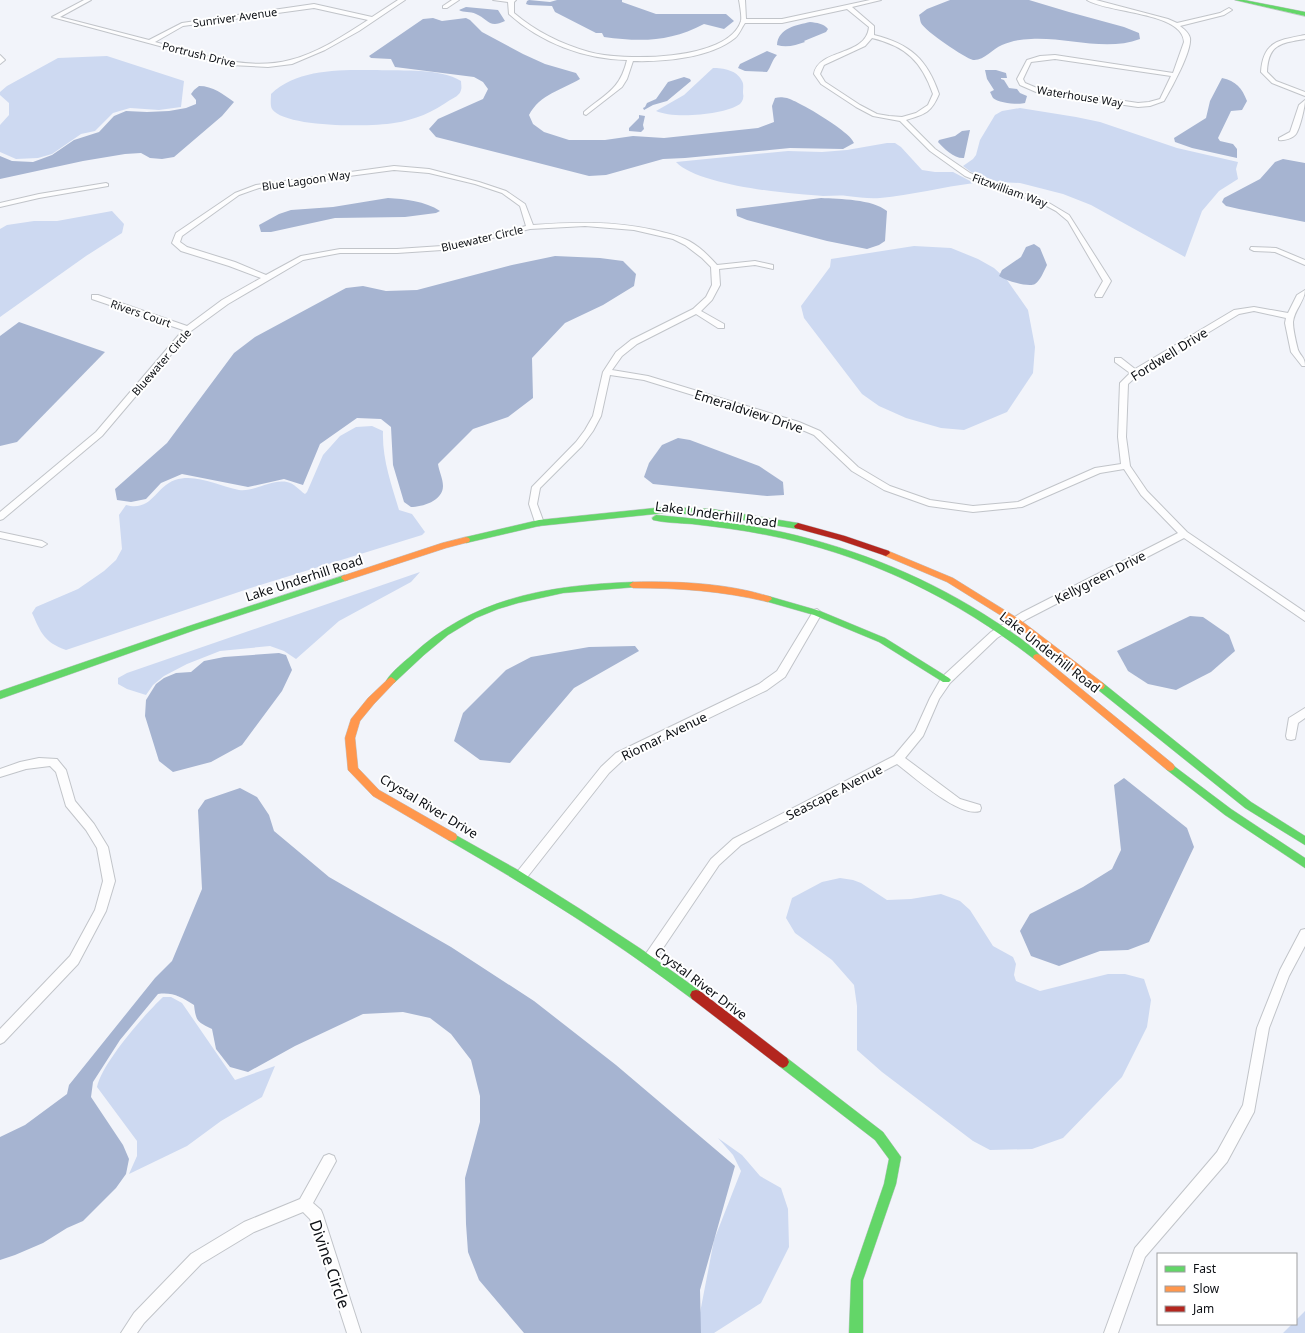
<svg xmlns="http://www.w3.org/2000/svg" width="1305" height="1333" font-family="'Noto Sans',sans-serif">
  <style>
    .green { fill: #cdd9f1 }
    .water { fill: #a6b4d1 }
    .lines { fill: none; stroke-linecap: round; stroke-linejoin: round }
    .street-casing { stroke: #c1c4c9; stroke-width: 2 }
    .fast-casing { stroke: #c1c4c9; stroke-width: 1 }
    .slow-casing { stroke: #c1c4c9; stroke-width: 1 }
    .jam-casing { stroke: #c1c4c9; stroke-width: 1 }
    .street { fill: #fdfdfe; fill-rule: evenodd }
    .fast { fill: #63d668; fill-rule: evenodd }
    .slow { fill: #ff974d; fill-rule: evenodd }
    .jam { fill: #b3261e; fill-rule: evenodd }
    .labels { text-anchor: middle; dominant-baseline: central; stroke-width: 4; stroke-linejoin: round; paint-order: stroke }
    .far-street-label { font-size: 11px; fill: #0c0f14; stroke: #fff }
    .street-label { font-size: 13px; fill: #0c0f14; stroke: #fff }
    .near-street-label { font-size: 16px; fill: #0c0f14; stroke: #fff }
  </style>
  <rect width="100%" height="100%" fill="#f2f4fa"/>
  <g class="green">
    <path d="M107,56L184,81L181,107L159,110L130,108L113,113L95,131L81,134L52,154L38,158L16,159L0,152V125L9,115V103L0,95V92L7,86L58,58Z"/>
    <path d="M713,68C723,68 737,70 742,81C744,84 743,89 743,93C744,97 743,101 740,104C724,115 673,119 656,111L684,95Z"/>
    <path d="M377,70C403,71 440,68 461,81C461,84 462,88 461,90C460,95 454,98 450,100C433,112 415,120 394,123C372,127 285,128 272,109C270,105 271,99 271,94C298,68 342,70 377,70Z"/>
    <path d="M1020,108L1076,117L1100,122L1177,148L1238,162L1236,169L1238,179L1219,191L1202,211L1185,257L1091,205L1063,194L1020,183L999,182L971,172L963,166L973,159L976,155L980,140L995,115L1002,111Z"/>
    <path d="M887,143H895L901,147L922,170L935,172H953L974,183C943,187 911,195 880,198C869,199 858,197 847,196C840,195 831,196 823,196C790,194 699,186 676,162L788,151L822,152L847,150Z"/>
    <path d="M112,211L124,224L122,233L86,256L0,317V229L7,225L34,221H57Z"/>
    <path d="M914,246L951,248L978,259L994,268L1007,280L1028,310L1035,347L1033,373L1007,412L964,430L941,428L906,418L879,406L862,394L804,318L801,306L830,267L831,259Z"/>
    <path d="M372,426L383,431C382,459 391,483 399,510L412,514L425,532L422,535L257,586L66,650C44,642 41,633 32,613L36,607L78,589L104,571L116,560L122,549L119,515L126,505C152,512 155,487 175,480C196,473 218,486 239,490C255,492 271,479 287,482C294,483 299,490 305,494L307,492L323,455L340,436L356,427Z"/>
    <path d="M420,572L411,582L339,621L296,659L284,651L270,646L220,651L187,664L164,676L153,685L146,695L127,689L118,684V678L127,673Z"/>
    <path d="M840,878L853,880L861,883L887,900L911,899L941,894L960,901L970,910L993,946L1013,957L1016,964L1014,975L1016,981L1040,991L1108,974H1125L1144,979L1151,1000L1147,1027L1122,1077L1063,1138L1032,1149L990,1150L973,1141L882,1072L857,1050V1006L854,985L832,960L795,933L786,918L792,898L822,882Z"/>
    <path d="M163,997H171L182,1003L235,1080L275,1066L262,1097L221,1121L187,1146L129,1174L137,1156V1141L97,1087C102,1063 144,1015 163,997Z"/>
    <path d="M718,1138L742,1155L760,1176L781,1188L788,1209L789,1247L761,1303L714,1333H701L699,1318L714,1240L741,1171L733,1155Z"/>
    <path d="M1305,1311V1333H1283L1292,1324H1296V1320Z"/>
  </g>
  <g class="water">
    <path d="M529,0L550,2L557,0H622V2L656,14H726L734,21L724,29L704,24C670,42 641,42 604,37L602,33H596L555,12L552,6L529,5L526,4L527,1Z"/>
    <path d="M950,0H1029L1069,12L1124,27L1139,33L1140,39C1106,52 1067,37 1031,39C1021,39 1011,41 1002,45C992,49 984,61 973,60C965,58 925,31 921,23C920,21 920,17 919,15L927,9Z"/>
    <path d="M466,7L498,10L505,21C489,29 488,19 476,14C470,11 464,13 459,10Z"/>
    <path d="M433,18L442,21L466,18L470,20L482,32L523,54L545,64L576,73L580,79C562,90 540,94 529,115L533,124L544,132L569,140H605L633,136L664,138L758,128L774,122L772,106L775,98C779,97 782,97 787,98C800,102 851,132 854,143L843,149L790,148L685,158L663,159L606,175L589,176L436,137L429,129L438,119L483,99L488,89L483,82L474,77L395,67L391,59L371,58L369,56L423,19Z"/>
    <path d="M810,22C817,23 823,23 828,29L826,32L804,41L805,42C796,45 787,48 777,45C778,28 797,25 810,22Z"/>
    <path d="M767,51L777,55C772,60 771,67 767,72L745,71L738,68L740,64Z"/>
    <path d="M985,70H996L1006,73L1007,78H1001V79L1004,80L1009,88L1017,89L1020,93L1027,96L1025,103C1019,105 998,103 993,98C993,98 991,94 990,92L994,90L987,79Z"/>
    <path d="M684,77L690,79L691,81L667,101L653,105L644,110L643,108L645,107L647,103L656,99L668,82Z"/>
    <path d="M1222,78C1236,81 1242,88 1247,101L1242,110L1231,111L1218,138L1220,141L1233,144L1237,149V158L1192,148L1175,142L1174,138L1206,118L1210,101Z"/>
    <path d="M199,86C213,86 223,94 234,102L222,116L174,157L162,159L150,158L141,153L125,154L83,161L0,179V156L12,161L33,162L52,155L74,140L99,132L114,116L126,111L147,112L169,111L186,108L196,104V100L191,94L194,90Z"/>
    <path d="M639,115L645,116L643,125L644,129L641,132L629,131V128L639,118Z"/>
    <path d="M970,130L964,158C955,159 944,149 938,142L939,140L955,136L962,131Z"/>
    <path d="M1283,159L1305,163V222L1239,209L1226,206L1222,202L1224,198L1260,179L1275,162Z"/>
    <path d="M388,198C405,199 425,201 440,211L436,213L405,217L335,218L271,232H261L259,225L279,214L291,210L333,207Z"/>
    <path d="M821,198C840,199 872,199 887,211L885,241L879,245L867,249L827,241L747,220L737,216L736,209Z"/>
    <path d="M1034,244L1040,248L1047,265C1044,271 1040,281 1035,284C1029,288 1004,280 999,276L1002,270L1021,257L1026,247Z"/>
    <path d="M555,256L600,258L623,261L636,274L634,286L603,305L565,323L532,358L533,398L508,417L473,429L438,464C439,471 443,479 443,486C443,501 422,507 411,507L404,502L393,465L391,427L381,419L357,418L320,444L303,485L284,479L248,487L182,474L161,483L146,499L131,502L117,500L115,489L167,443L234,353L255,337L346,288L363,286L386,291L417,290L512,265Z"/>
    <path d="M19,322L105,352L17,442L0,446V336Z"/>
    <path d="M678,438L690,440L759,466L783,482L784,495L767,496L653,484L644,477L649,463L662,445Z"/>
    <path d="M1190,616L1203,617L1229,635L1235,651L1211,672L1176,690L1148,684L1128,671L1117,651Z"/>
    <path d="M635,646L639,651L574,688L510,763L480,760L454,741L463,713L506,670L531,657L589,647Z"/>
    <path d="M279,653L286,655L292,670L282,691L242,745L211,762L173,772L159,761L145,716L146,700L156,684L164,678L176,673L191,672L204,661L224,657Z"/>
    <path d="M1124,778L1187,828L1194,847L1149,942L1128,950L1100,951L1059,966L1031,956L1020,931L1030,914L1083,887L1112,869L1121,850L1114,785Z"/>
    <path d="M240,788L257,797L269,815L274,831L329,877L451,947L534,1001L616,1065L735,1166L700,1290L701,1333H524L479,1280L468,1252L466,1224L465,1178L480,1122V1096L471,1060L451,1034L430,1018L403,1012L363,1014L295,1046L248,1072L230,1067L216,1049L212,1029C197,1022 196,1021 194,1005C181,997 173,992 158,994L120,1040L93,1082L91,1097L123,1145L129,1159L126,1174L116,1188L83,1221L67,1228L43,1243L15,1255L0,1260V1137L25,1125L67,1094L69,1085L155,978L172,961L202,889L198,810L205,800Z"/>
  </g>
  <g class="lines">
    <g class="street-casing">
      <g id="street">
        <path d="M84,0H91L60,17L149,40L182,23L314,4L372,17L398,0H405L359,31L325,50L292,64L268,67L230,65L52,17ZM314,8L368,20C343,36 318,53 290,60C245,72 198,53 155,42L183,26Z"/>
        <path d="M452,0H459L447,8H443V6Z"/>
        <path d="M493,0H516L514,2V13C535,31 561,44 589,52C621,61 728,62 741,21C742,16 740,6 739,0H745L746,19H782L870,0H881L852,7L874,26V35C910,44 927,59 939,94C931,113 925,114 906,120L935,149L970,173L996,185L1044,200L1069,215L1111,281L1102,297H1096L1095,295L1103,281L1068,221L1056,211L1039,202L992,187L965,176L930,151L900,121L873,116L856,107L821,84L814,74C819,48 866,57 869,27L847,9L782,23H745C742,27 739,35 735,38C710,58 664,62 633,61L627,79L622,87L586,115L584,114V112C605,94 620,90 627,60C584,59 541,43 509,14L508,2ZM872,38C906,46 922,62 933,94L928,105L916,113L902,117L889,116L877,114L860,105L825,82L820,74L824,65L865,46Z"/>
        <path d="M1087,0H1096L1168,19L1177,23L1220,13L1229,8L1232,10L1224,15L1180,26C1184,29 1189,33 1190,38C1192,51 1171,89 1164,101L1150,106L1138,107L1036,92L1020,85L1017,79L1027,60L1040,56L1055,55L1173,73L1184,42C1183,12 1107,13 1087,0ZM1055,59L1171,76L1160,99L1149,102L1138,103L1037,88L1025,83L1023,79L1031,62Z"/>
        <path d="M1305,35V39C1281,43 1268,44 1267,72L1276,81L1305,92V96L1272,83L1261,72C1263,41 1279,40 1305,35Z"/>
        <path d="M0,55L5,60L0,64Z"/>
        <path d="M1305,100C1305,107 1300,128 1296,134C1293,138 1284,141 1279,140V138L1290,132L1299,105Z"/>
        <path d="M394,166L429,169L479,182L506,191L525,204L533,225C575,222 612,221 654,230C666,233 678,235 689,241C700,247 709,256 717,265L755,261L773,265V269L755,265L719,269L720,285L712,300L701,311L724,324V328H718L696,314L637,344L622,356L612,370L648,376L799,422L820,431L858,467L890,486L930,500L973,506L1018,502L1095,468L1121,464L1118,437L1120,383L1130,373L1115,362V358H1121L1135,369L1234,310L1254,307L1288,313L1297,295L1305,290C1305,301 1294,310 1293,322C1293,330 1296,342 1298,350C1301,357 1305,357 1305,366H1302L1291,352L1285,323L1286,318L1254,311L1239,314L1138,375L1128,384L1126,437L1130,466L1147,491L1187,532L1305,612V621L1184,538L1027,619L997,638L950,683L939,699L923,736L905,758L960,799L980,805L981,808L980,811C960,818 914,777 897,764L741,845L719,865L653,963L649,965L645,963L643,959L645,955L711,859L733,839L894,756L915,731L930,698L942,677L991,632L1021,613L1178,533L1141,495L1124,469L1100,473L1022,507L973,512L929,506L884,490L852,471L814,435L793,426L644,380L610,375L601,416L593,431L582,446L540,488L537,504L544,523L539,526L536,525L529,504L532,487L576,442L585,430L593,416L603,372L616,352L631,340L693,309L706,297L712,285L711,267L702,258L685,245L673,239L634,230L585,226L530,229L442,250L397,253H340L303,260L228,304L191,331L102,436L3,519L0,520V512L96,432L183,330L92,299V295H98L187,326L222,300L261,278L229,266L181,251L172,243L176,233L235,193L256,185ZM394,170L429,173L475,184L502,193L520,206L526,226L442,246L397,249H340L301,256L266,275L235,262L187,247L180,242L182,236L239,195L259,188Z"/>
        <path d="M106,183L108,184V186L39,198L0,207V203L39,194Z"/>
        <path d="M1251,247L1276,248L1305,260V265L1275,252L1254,251L1250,249Z"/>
        <path d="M0,532L42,541L47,544L42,547L0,538Z"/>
        <path d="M817,609L822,613L785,677L767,690L624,759L609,773L525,880L521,881L517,880L515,876L517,872L601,767L616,753L759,684L777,671L814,610Z"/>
        <path d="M1305,708V718L1298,723L1295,739L1291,740L1287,739L1286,736L1289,718Z"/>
        <path d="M39,758L57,759L66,770L75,801L94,824L108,847L115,881L106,911L78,964L4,1042L0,1044V1029L70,956L95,910L103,881L97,848L86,830L66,806L56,772L50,766L26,769L0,777V769L20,762Z"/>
        <path d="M1305,929V946L1289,976L1269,1028L1254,1112L1227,1162L1145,1257L1118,1333H1104L1135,1248L1217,1152L1243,1105L1257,1028L1280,970L1301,930Z"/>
        <path d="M329,1154L334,1156L336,1161L313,1203L321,1210L323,1215L361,1333H347L310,1219L303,1212L254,1232L201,1264L144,1323L137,1333H121L134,1313L191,1254L244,1222L300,1199L324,1156Z"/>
      </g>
    </g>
    <g class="fast-casing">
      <g id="fast">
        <path d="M1235,0H1244L1305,12V16Z"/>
        <path d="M665,507L712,509L798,523L802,526L798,529L712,515L665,513L539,526L466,543L462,540L466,537L539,520Z"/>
        <path d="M656,515C698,519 741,523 782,532C858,549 931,579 996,622C1007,629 1035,647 1041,657L1037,660L1034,659C955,598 866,554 767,535C743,530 717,527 692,524C680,523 665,523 653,520L652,518Z"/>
        <path d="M345,575L349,578L348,580L195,630L0,699V691L189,626Z"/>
        <path d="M633,582L637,585L636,587L563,593L518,603L498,609L476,618L448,635L424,655L394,683H388L386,681C392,671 404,662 412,655C474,597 551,585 633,582Z"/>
        <path d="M768,596L820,611L885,638L949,678L951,680L949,682H943L879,642L814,615L765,601L764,599L765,597Z"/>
        <path d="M1100,682L1103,683L1251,802L1305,836V845L1245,808L1097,689L1095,686L1097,683Z"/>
        <path d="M1170,763L1231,809L1305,858V868L1225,815L1167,770L1165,767L1167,764Z"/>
        <path d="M452,833L518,870L580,909L641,949L700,991L702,995L700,999L696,1000L692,999C614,940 533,889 448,840L447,837L448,834Z"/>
        <path d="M783,1056L787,1058L883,1132L901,1157L896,1184L863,1280V1333H849L851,1280L884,1184L889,1159L875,1140L779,1066L777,1062L779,1058Z"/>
      </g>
    </g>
    <g class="slow-casing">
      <g id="slow">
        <path d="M466,537L469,538L470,540L469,542L446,548L345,581L341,578L342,576L442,543Z"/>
        <path d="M886,550L953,578L1019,619L1103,683L1105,686L1103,689H1097L1013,623L947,582L883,555L882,553L883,551Z"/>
        <path d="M633,582C679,581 727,583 771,597L772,599L768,602C723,591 679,588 633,588L629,585Z"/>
        <path d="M1037,654L1040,655L1173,764L1175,767L1173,770L1170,771L1167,770L1034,659L1033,657L1034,655Z"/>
        <path d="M391,677L394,679L396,681L394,683L374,704L360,721L355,738L358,768L379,790L456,834L457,837L456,840L452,841L448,840L373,796L348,770L345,738L351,719L368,698L388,679Z"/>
      </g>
    </g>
    <g class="jam-casing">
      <g id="jam">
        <path d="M798,523L845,536L889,551L890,553L886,556L839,540L795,528L794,526Z"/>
        <path d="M696,990L700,991L787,1058L789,1062L787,1066L783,1068L779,1066L692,999L690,995L692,991Z"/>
      </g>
    </g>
    <use href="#street" class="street"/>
    <use href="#fast" class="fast"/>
    <use href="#slow" class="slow"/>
    <use href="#jam" class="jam"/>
  </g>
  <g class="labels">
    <g class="far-street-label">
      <text transform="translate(235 17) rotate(-8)">Sunriver Avenue</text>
      <text transform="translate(199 54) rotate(14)">Portrush Drive</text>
      <text transform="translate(1080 96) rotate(9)">Waterhouse Way</text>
      <text transform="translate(306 180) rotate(-8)">Blue Lagoon Way</text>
      <text transform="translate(1010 190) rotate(20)">Fitzwilliam Way</text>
      <text transform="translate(482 238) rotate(-13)">Bluewater Circle</text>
      <text transform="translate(141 313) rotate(19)">Rivers Court</text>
      <text transform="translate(161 362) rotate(-49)">Bluewater Circle</text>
    </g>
    <g class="street-label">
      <text transform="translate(1169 354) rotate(-32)">Fordwell Drive</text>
      <text transform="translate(749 411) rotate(18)">Emeraldview Drive</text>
      <text transform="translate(716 514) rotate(8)">Lake Underhill Road</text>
      <text transform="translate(1100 577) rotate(-27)">Kellygreen Drive</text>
      <text transform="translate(304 578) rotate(-18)">Lake Underhill Road</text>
      <text transform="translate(1050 652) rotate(38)">Lake Underhill Road</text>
      <text transform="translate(664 736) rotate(-26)">Riomar Avenue</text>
      <text transform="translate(834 792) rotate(-27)">Seascape Avenue</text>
      <text transform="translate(429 806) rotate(31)">Crystal River Drive</text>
      <text transform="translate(701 983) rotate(37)">Crystal River Drive</text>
    </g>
    <g class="near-street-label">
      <text transform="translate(330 1264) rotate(71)">Divine Circle</text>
    </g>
  </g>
  <rect x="1157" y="1253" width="140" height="72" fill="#ffffff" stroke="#9e9fa1"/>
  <rect x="1165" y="1266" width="20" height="6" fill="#63d668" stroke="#9e9fa1"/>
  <text x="1193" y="1273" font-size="12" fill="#0c0f14">Fast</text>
  <rect x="1165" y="1286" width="20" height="6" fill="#ff974d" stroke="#9e9fa1"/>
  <text x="1193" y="1293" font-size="12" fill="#0c0f14">Slow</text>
  <rect x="1165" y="1306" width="20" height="6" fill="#b3261e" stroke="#9e9fa1"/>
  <text x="1193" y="1313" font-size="12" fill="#0c0f14">Jam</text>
</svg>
